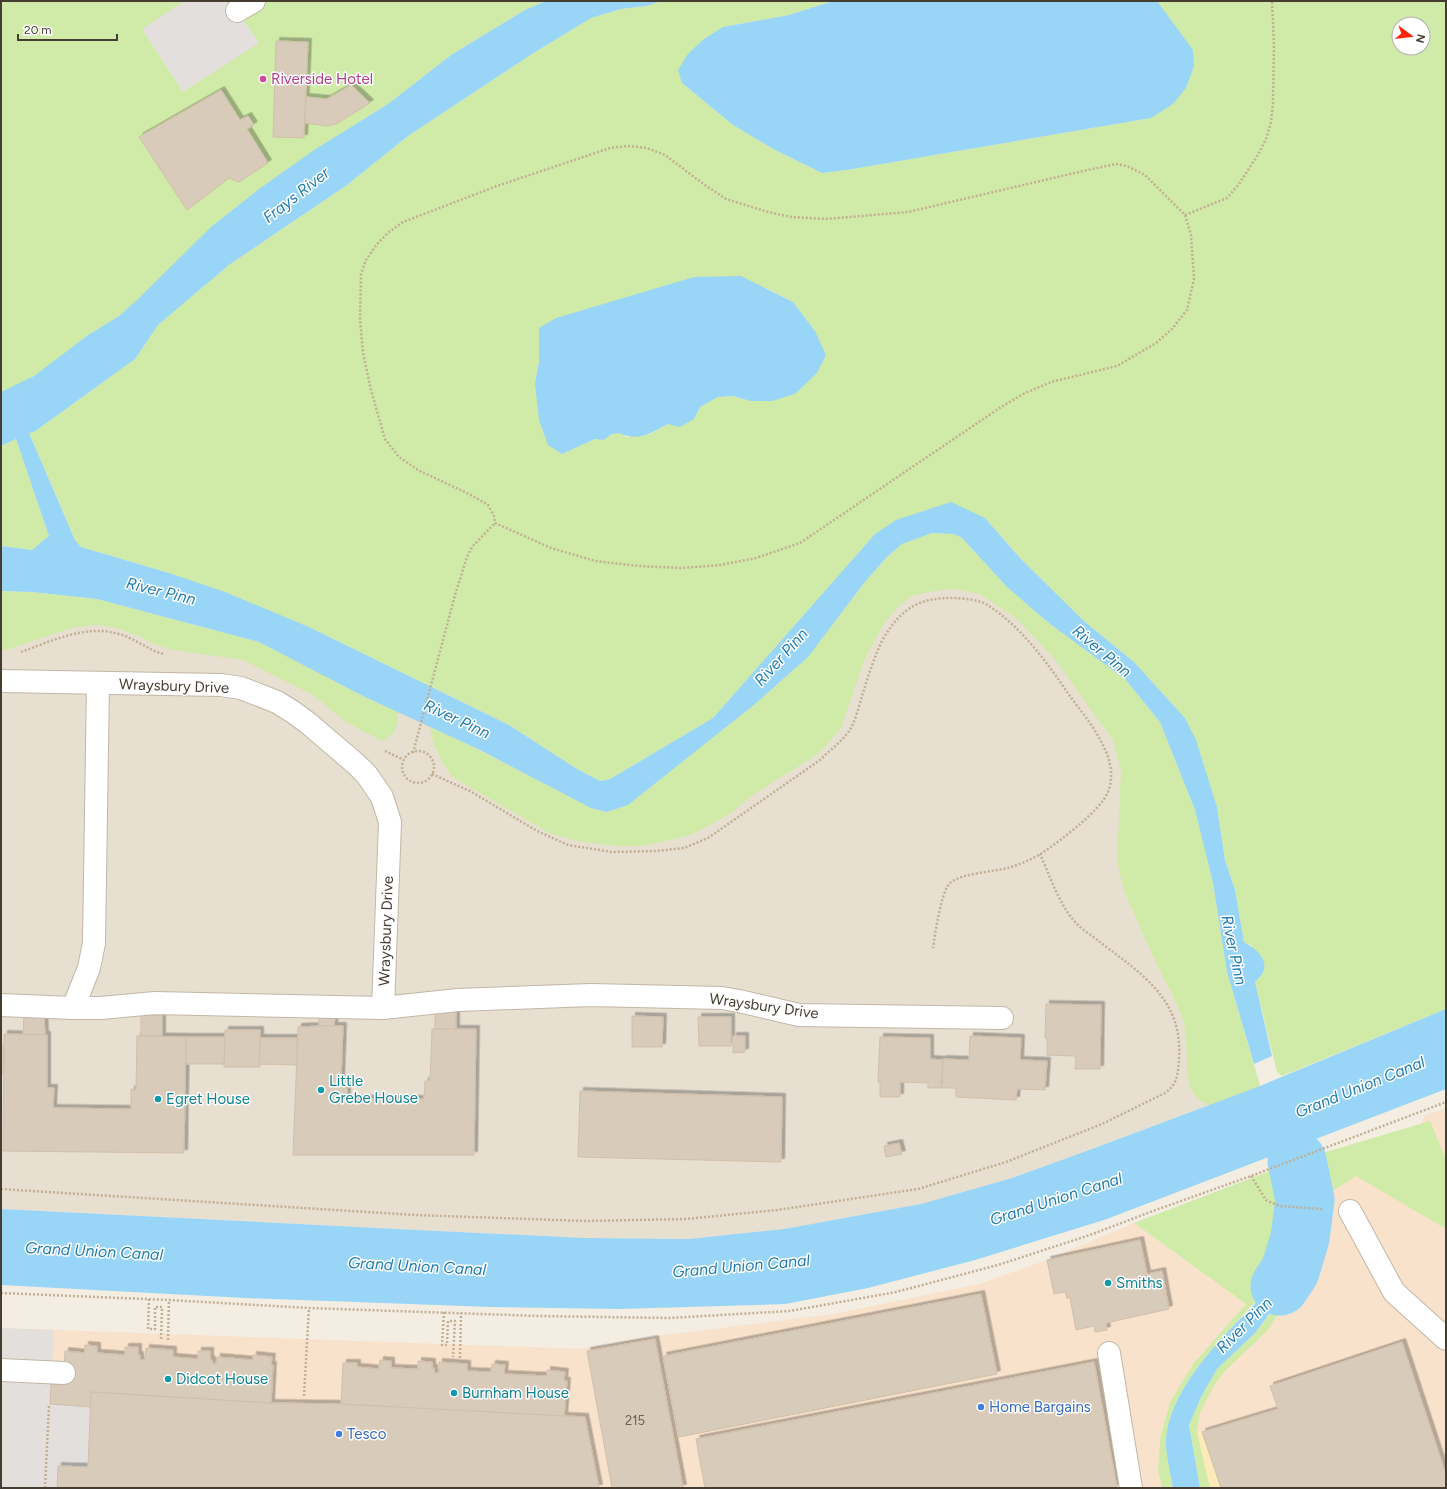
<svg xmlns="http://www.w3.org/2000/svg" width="1447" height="1489" font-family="Figtree,sans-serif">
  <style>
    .residential { fill: #e7dfd0 }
    .commercial { fill: #f8e2cb }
    .green { fill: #d0eba7; fill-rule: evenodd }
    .sand { fill: #fceab9 }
    .parking { fill: #e3dfdc }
    .water { fill: #98d5f6 }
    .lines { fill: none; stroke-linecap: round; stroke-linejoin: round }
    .river { stroke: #98d5f6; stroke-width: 59 }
    .building { fill: #d8cbba; stroke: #d1bfaa; filter: url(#shadow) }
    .minor-casing { stroke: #c2b7a7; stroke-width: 24 }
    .path { stroke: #c2af94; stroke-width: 2.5; stroke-dasharray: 2 2; stroke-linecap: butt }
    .minor { stroke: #fff; stroke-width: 22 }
    .hotel-dot { fill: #d1479c; stroke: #fff; stroke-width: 1.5 }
    .culture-dot { fill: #0f9aa8; stroke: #fff; stroke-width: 1.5 }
    .shop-dot { fill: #3f7fe0; stroke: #fff; stroke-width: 1.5 }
    .labels { text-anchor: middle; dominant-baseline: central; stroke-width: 3; stroke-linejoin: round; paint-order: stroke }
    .number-label { font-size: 13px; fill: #6a6054 }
    .hotel-label { font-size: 15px; fill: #b23c85; stroke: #fff; text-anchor: start }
    .street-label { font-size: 15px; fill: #453d32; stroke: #fff }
    .culture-label { font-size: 15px; fill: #0d838f; stroke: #fff; text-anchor: start }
    .shop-label { font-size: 15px; fill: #366cbe; stroke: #fff; text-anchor: start }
    .water-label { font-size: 16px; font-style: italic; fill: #227cb1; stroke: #fff }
  </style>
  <defs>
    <filter id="shadow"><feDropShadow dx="3.5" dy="-3.5" stdDeviation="0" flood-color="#0004"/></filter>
  </defs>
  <rect width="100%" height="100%" fill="#f3ede2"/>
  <path class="residential" d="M902,544L1082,646L1249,1049L1260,1086L1092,1149L1012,1178L921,1204L784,1229L689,1239L586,1238L417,1230L1,1209V591L259,642L397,711L480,750L628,805Z"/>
  <g class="commercial">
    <path d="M1446,1109V1488H1213L1197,1433L1200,1413L1215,1384L1303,1274L1321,1238L1319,1235L1325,1207L1334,1190L1356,1176L1313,1156L1373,1138L1419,1131L1425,1115Z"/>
    <path d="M1134,1223L1246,1304L1193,1364L1170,1402L1160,1439L1158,1470L1162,1488H1V1328L581,1349L657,1336L834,1314L979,1284L1047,1260Z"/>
  </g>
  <g class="green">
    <path d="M1,1H546L525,10L451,55L388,104L317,148L119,316L88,335L37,374L1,394Z"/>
    <path d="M661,1H833L789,15L723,27L682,83L733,125L775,150L822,173L847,170L1151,118L1157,1H1446V1009L1282,1076L1277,1072L1255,982L1252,946L1244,942L1235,890L1225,860L1217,807L1185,718L1134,662L1085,622L1020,558L985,518L875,534L713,718L610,779L600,781L577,769L509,725L309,627L169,573L81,547L77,544L29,433L34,432L135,359L158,325L229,265L347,185L408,136L532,54L591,18L621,9L647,6ZM1399,24H1423V48H1399ZM766,288L793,302L815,331L750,401L733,396L718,397L700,407L694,419L668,424L650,434L627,437L619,432L612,434L603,440L595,439L562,454L535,383L539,362L540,345Z"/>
    <path d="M16,439L49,536L32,550L1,546V446Z"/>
    <path d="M932,533L954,534L962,538L1007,587L1050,624L1125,679L1160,722L1195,810L1213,883L1227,972L1260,1086L1210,1105L1201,1101L1194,1094L1190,1087L1188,1078L1186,1040L1184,1022L1174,998L1157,965L1124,891L1117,861L1121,770L1113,740L1054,658L1016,618L980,594L955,589L933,591L912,596L899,606L884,623L864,660L848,708L840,729L826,746L812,758L754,794L732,812L710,825L692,834L675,839L641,846H617L577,841L551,834L451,776C441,761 432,745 430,727L473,747L591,808L607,812L628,805L755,704L808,657L864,583L886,558L902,544Z"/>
    <path d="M1,591L32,592L97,599L259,642L365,697L397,711C400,725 394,735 382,741L346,722L313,695L243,660L173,650L156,645L139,636L113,627L95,625L71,628L6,650L1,649Z"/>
    <path d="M1430,1121L1446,1160V1229L1356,1176L1334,1190L1325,1207L1313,1156Z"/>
    <path d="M1283,1166L1291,1209L1289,1245L1285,1260L1277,1275L1260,1300L1252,1305C1218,1343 1171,1386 1166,1440C1165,1450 1171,1476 1173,1488H1162L1158,1470L1160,1439L1170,1402L1193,1364L1246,1304L1134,1223Z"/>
    <path d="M1319,1235L1321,1238L1293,1291L1267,1331L1226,1370L1215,1384L1200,1413L1197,1431L1210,1488H1200L1189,1425L1201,1397L1217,1369L1255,1333L1274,1309L1303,1265Z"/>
  </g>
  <path class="sand" d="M1197,1431L1202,1432L1221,1488H1210Z"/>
  <g class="parking">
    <path d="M185,1H230L259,43L183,92L142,29Z"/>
    <path d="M1,1328L54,1330L50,1404L91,1407L88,1467L57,1488H1Z"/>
  </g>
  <g class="water">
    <path d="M546,1H661L647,6L621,9L591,18L532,54L408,136L347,185L229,265L158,325L135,359L34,432L29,433L75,540L81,547L169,573L225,592L309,627L509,725L577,769L600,781L610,779L713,718L875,534L896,520L951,502L985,518L1020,558L1085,622L1134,662L1185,718L1196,740L1217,807L1225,860L1235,890L1244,942C1254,948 1269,958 1263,972C1262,975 1258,979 1255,982L1272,1056L1254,1064L1227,972L1213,883L1195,810L1160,722L1125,679L1050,624L1007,587L962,538L954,534L932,533L902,544L886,558L864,583L808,657L755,704L628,805L607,812L591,808L480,750L365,697L259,642L97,599L32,592L1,591V546L32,550L49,536L16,439L1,446V392L34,376L88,335L119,316L138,299L211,227L259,189L317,148L388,104L451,55L525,10Z"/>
    <path d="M833,1H1157L1193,50L1194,66L1186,88L1173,104L1151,118L847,170L822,173L775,150L733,125L682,83L678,70L688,54L704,39L723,27L789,15Z"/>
    <path d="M741,276L793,302L815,331L826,355L817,373L795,394L772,401H750L733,396L718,397L700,407L694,419L680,427L668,424C651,433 638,442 619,433L612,434L603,440L595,439L562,454L548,445L539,420L535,383L539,362V328L556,318L694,277Z"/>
    <path d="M1446,1009V1089L1107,1219L975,1260L868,1288L785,1304L619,1309L491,1307L245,1298L1,1285V1209L417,1230L586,1238L689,1239L784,1229L921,1204L1012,1178L1092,1149L1260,1086Z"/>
    <path d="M1313,1156L1325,1207L1291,1205L1283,1166Z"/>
    <path d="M1291,1209L1325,1212L1319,1235L1289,1288L1255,1333L1217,1369L1201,1397L1189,1425L1200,1488H1173C1171,1476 1165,1451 1166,1440C1169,1395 1209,1351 1239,1320C1256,1303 1276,1284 1285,1260C1291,1245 1290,1226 1291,1209Z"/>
  </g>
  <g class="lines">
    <path class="river" d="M1280,1286L1290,1271L1300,1238L1305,1200L1297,1161"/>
  </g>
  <g class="building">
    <path d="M276,41L308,42L304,138L273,137Z"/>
    <path d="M351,85L370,103L338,123L328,126L305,123L306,97L327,99Z"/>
    <path d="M221,90L240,120L248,116L254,125L247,129L268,163L239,182L229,178L187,210L139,137Z"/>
    <path d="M1046,1004L1101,1005L1100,1069H1075L1076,1056L1047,1055V1038H1045Z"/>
    <rect x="435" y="1012" width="21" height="17"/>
    <path d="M24,1014H44L45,1035H23Z"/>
    <rect x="141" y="1015" width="21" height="21"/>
    <path d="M319,1016H335L334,1026H319Z"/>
    <path d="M632,1016L663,1017L662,1047H632Z"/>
    <path d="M698,1017H731V1046H699Z"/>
    <path d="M319,1026H343L341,1080H347V1099H424L425,1081H430L432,1029H476L474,1155H293L298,1027Z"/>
    <path d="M225,1030H260V1067H224Z"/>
    <path d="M4,1034L47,1035V1088H54L53,1108L131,1109V1089L136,1090L137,1036L186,1037L184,1153L3,1151Z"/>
    <path d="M733,1036H745V1052L733,1053Z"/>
    <path d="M970,1036L1021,1038L1020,1060L1047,1061L1045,1090L1017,1089L1016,1100L956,1097V1088H942L943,1059L969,1060Z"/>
    <path d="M186,1037H225L224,1064H186Z"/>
    <path d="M880,1037L930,1038V1059L943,1060L941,1088H928V1083L900,1082V1097H880V1082H878Z"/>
    <path d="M260,1038H297V1065L259,1064Z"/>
    <rect x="1" y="1046" width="3" height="27"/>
    <path d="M580,1091L782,1097L781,1162L578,1157Z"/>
    <path d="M899,1143L902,1154L886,1157L884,1146Z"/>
    <path d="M1140,1240L1147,1274L1162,1271L1169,1309L1106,1323L1107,1330L1095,1332L1094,1326L1076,1330L1070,1298H1067L1065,1292L1054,1294L1047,1260Z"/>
    <path d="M981,1294L997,1374L679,1437L663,1356Z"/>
    <path d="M655,1339L683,1488H612L587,1351Z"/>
    <path d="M1402,1342L1446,1475V1488H1221L1202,1432L1278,1409L1270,1386Z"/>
    <path d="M85,1345L97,1346V1353L125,1355V1347H138V1355H140V1360H145L146,1348L173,1350V1357L198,1359V1351H210V1359L212,1360V1363L216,1364L217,1357L253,1360V1355L272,1357L271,1365H273L271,1403L91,1392V1407L50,1404L51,1384L63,1385L65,1351L85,1353Z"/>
    <path d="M380,1360L391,1361V1368L418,1369V1361L432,1362V1368H434V1373H439V1362L467,1364V1371L491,1372L492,1364L505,1365L504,1374L547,1376V1370L565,1372L564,1381H567L564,1417L341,1404L343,1363H357V1367L379,1369Z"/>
    <path d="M1094,1362L1117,1488H705L696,1439Z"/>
    <path d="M91,1392L271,1403L341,1404L585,1417L599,1488H57L58,1466L88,1467Z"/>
  </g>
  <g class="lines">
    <g class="minor-casing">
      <g id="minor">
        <path d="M237,11L254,1"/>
        <path d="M1,681L221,685L241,688L277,702L293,712L308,723L356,764L367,775L382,797L390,822L383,1008"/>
        <path d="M1,1005L73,1008H101L155,1003L383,1008L458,1000L591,995L722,998L739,1001L799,1015L1002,1018"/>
        <path d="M73,1008L89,968L94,943L98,684"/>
        <path d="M1350,1211L1394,1292L1446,1339"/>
        <path d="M1109,1353L1131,1488"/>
        <path d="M1,1370L64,1373"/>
      </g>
    </g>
    <g class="path">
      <path d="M628,146L647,148L665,155L702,183L726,199L768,212L791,217L826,219L908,212L1083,171L1116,164L1127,166L1145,175L1185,215L1191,235L1194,279L1187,310L1172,329L1156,343L1117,366L1051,382L1025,393L1001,407L800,543L756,558L720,565L682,568L639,566L595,561L551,548L495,523L494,516L488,505L469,494L418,470L399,457L385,439L371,390L363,353L360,319L361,274L366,260L377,244L389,232L403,222L497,186L610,148Z"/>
      <path d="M1185,215L1227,198L1239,184L1259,153L1266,139L1271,122L1273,103L1274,46L1272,1"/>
      <path d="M21,652C52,641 86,624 119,634C135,638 149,651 164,654"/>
      <path d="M385,751L404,760"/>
      <circle cx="418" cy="767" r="16"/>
      <path d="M413,753L455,595L467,557L472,547L495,523"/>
      <path d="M432,774L470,791L537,831L568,845L612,852L656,851L684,848L708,838L820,760C830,750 844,740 851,728C856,718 859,706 862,696C868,677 874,657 883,639C902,607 920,597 957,598C967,599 981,600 989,606C1019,625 1048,663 1067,692C1086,719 1122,757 1108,792C1100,811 1060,841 1042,853C1033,859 1018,865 1008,868C992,872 962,873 950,883C941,891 935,935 933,948"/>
      <path d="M1251,1176L1266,1200L1279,1206L1322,1209"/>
      <path d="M1,1189L415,1215L585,1221L686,1219L777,1210L918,1189L1006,1162L1102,1124L1165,1093C1178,1084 1178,1073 1179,1058C1183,1000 1142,974 1101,943C1094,937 1084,931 1077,924C1060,907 1050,876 1040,854"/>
      <path d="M1,1293L169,1300L309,1308L539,1316L669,1318L790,1311L896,1292L998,1265L1090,1235L1153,1211L1251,1176L1446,1102"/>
      <path d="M149,1299L148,1329H155V1307H162L161,1341"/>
      <path d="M444,1312L442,1345H447L448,1321H455L453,1357"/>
      <path d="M168,1340L169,1300"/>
      <path d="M460,1358L461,1313"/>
      <path d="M304,1396L309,1308"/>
      <path d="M45,1488L49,1406"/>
    </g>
    <use href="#minor" class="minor"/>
  </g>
  <circle class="hotel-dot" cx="263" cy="79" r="4"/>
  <g class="culture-dot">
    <circle cx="321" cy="1090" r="4"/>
    <circle cx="158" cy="1099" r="4"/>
    <circle cx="1108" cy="1283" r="4"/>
    <circle cx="168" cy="1379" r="4"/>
    <circle cx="454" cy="1393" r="4"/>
  </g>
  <g class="shop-dot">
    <circle cx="981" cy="1407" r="4"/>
    <circle cx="339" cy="1434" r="4"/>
  </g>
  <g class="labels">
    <g class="number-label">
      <text x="635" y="1420">215</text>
    </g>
    <g class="hotel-label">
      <text x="271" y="79">Riverside Hotel</text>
    </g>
    <g class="street-label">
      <text transform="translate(174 686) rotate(2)">Wraysbury Drive</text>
      <text transform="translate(386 931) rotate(-88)">Wraysbury Drive</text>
      <text transform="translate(764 1006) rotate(8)">Wraysbury Drive</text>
    </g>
    <g class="culture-label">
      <text x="329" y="1081">Little<tspan x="329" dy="17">Grebe House</tspan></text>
      <text x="166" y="1099">Egret House</text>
      <text x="1116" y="1283">Smiths</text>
      <text x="176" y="1379">Didcot House</text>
      <text x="462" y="1393">Burnham House</text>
    </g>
    <g class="shop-label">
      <text x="989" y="1407">Home Bargains</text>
      <text x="347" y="1434">Tesco</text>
    </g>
    <g class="water-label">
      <text transform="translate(296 195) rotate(-38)">Frays River</text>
      <text transform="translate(161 591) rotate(14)">River Pinn</text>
      <text transform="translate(1102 651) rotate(40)">River Pinn</text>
      <text transform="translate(781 657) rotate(-48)">River Pinn</text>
      <text transform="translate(457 719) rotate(25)">River Pinn</text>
      <text transform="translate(1234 950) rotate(78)">River Pinn</text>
      <text transform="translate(1360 1087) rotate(-22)">Grand Union Canal</text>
      <text transform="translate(1056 1199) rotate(-18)">Grand Union Canal</text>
      <text transform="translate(94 1251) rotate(3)">Grand Union Canal</text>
      <text transform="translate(417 1266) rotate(3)">Grand Union Canal</text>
      <text transform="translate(741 1266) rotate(-5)">Grand Union Canal</text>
      <text transform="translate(1244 1325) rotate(-45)">River Pinn</text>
    </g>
  </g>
  <rect width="1447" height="1489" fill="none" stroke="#453d32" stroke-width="4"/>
  <g transform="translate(1411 36) rotate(105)"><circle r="19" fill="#ffffff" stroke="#b5b1ad"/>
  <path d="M0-3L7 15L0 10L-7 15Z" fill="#ff250d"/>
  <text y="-6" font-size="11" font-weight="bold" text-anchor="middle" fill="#453d32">N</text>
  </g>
  <path d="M18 34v6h99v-6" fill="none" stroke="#453d32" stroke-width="2"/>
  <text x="24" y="34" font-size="12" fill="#453d32" stroke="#ffffff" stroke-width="3" paint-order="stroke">20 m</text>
</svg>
